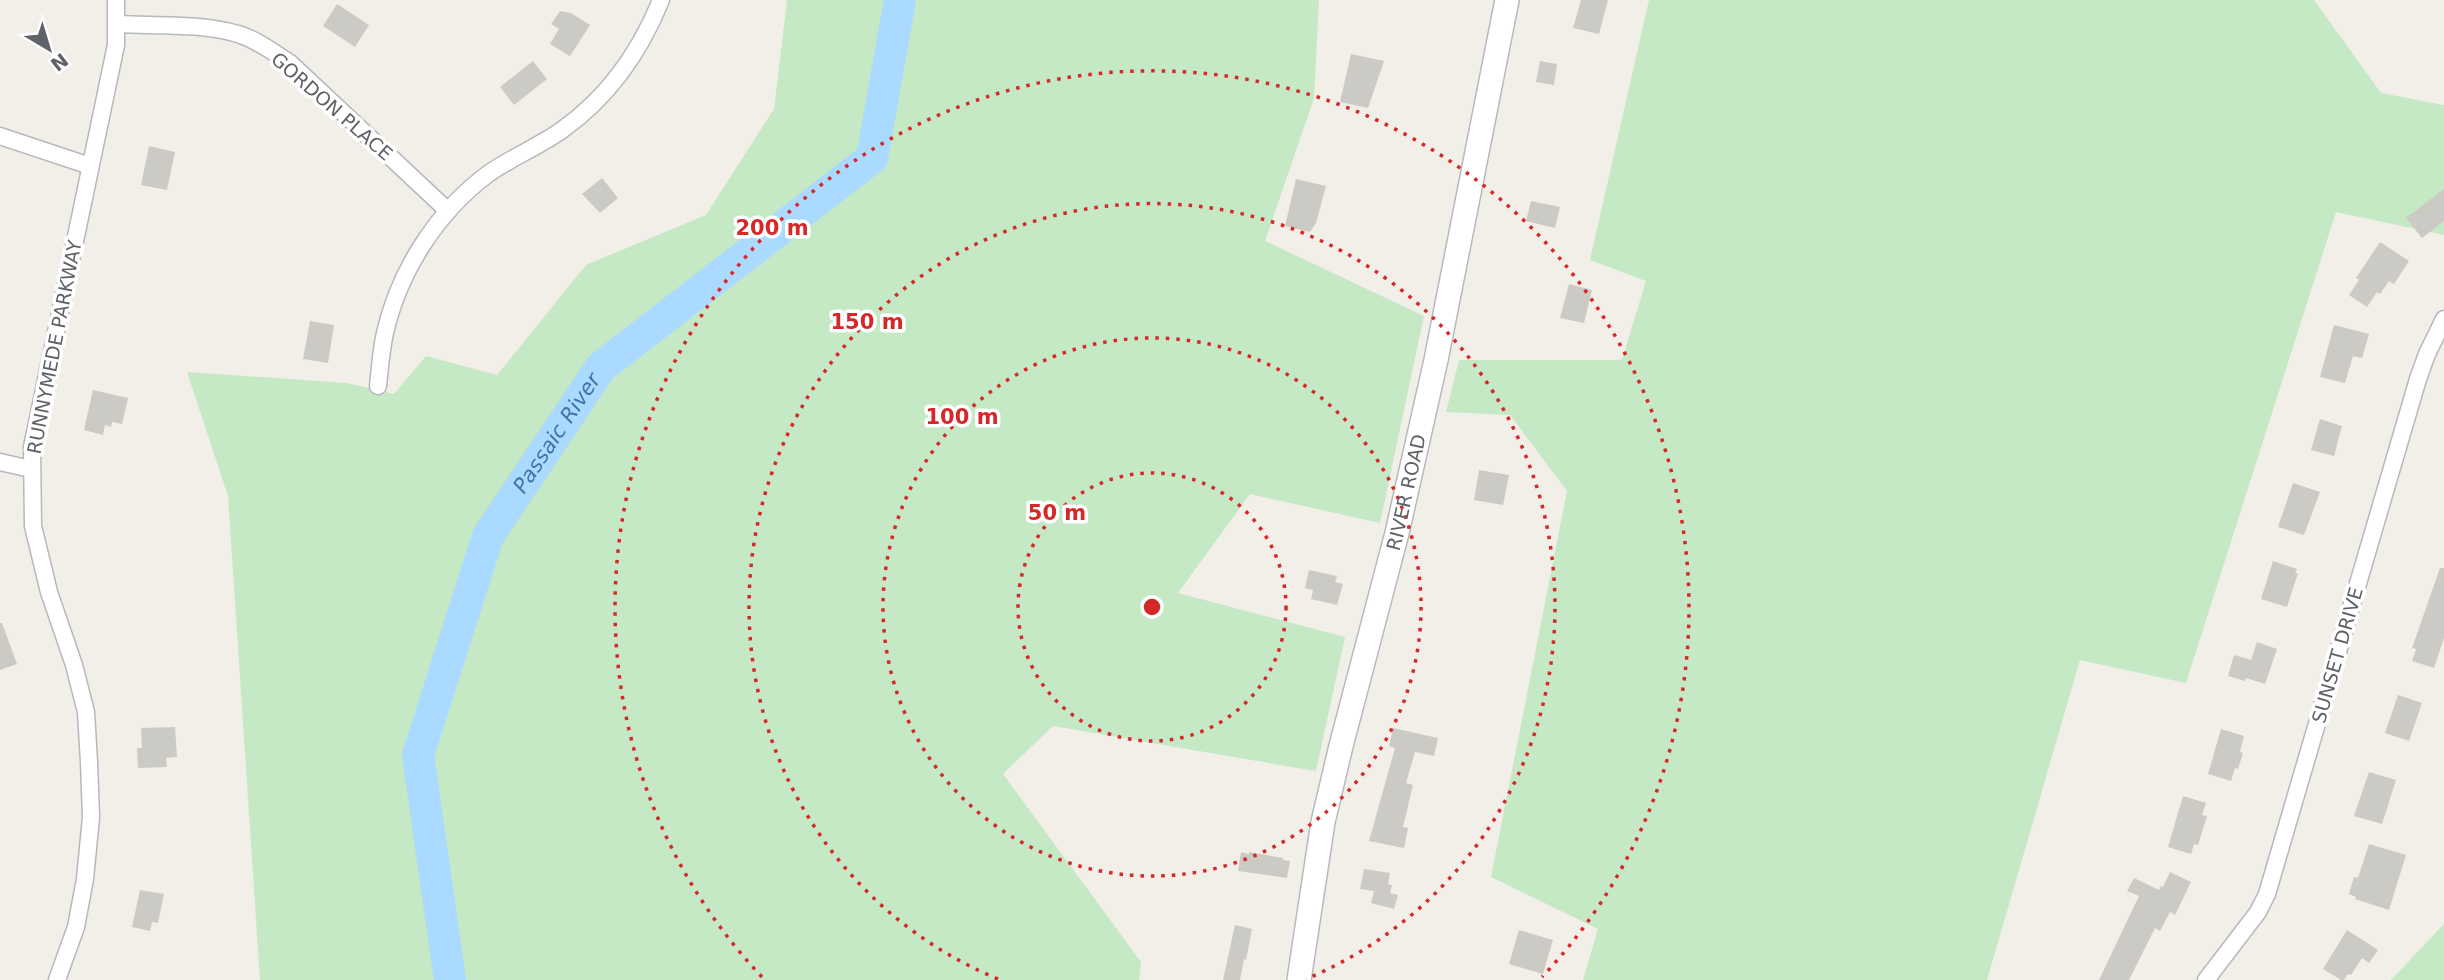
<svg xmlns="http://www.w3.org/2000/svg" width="2444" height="980" font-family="'DejaVu Sans',sans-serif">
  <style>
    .green { fill: #c5e8c5 }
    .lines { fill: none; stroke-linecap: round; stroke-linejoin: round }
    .river { stroke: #aadaff; stroke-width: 32 }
    .building { fill: #cccac5 }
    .street-casing { stroke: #b5b8bc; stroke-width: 19 }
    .secondary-casing { stroke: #b6babf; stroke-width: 26 }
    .street { stroke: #fff; stroke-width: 16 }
    .secondary { stroke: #fff; stroke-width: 23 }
    .ring { fill: none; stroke: #d62828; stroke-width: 3.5; stroke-dasharray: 3.5 7 }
    .labels { text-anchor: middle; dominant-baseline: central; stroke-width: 7; stroke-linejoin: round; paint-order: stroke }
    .street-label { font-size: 19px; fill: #5f6368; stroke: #fff }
    .water-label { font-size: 21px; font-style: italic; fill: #4174aa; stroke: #fff }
    .centre { fill: #d62828; stroke: #fff; stroke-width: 3.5 }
    .ring-label { font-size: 21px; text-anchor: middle; font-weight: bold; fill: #d62828; stroke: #fff; stroke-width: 7; stroke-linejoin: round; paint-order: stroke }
  </style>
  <rect width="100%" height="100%" fill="#f1efe8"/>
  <g class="green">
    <path d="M787,0H1319L1314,98L1265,241L1424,316L1380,523L1250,494L1178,593L1345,637L1316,771L1053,726L1003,774L1141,962L1139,980H260L228,496L187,372L347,383L394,394L426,356L497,375L586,265L706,215L774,109Z"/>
    <path d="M1649,0H2314L2381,93L2444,105V235L2336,212L2186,683L2080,660L1987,980H1583L1598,929L1491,877L1567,491L1510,415L1446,412L1459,360H1622L1646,281L1590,260Z"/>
    <path d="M2444,924V980H2391Z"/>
  </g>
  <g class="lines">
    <path class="river" id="s1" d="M450,980L418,755L488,536L601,367L872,158L900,0"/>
  </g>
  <g class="building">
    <path d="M1581,0H1608L1599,34L1573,28Z"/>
    <path d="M337,4L369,25L355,47L323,26Z"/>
    <path d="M560,11L571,13L590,25L570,56L550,44L559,29L551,24Z"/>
    <path d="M1351,54L1384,61L1368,108L1340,102Z"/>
    <path d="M533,61L547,79L514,105L500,87Z"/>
    <path d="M1540,61L1557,64L1554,85L1536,82Z"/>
    <path d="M149,146L175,152L167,190L141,185Z"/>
    <path d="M602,178L618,198L600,213L582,194Z"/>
    <path d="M1296,179L1326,186L1316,223L1310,232L1285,226Z"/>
    <path d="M2444,189V221L2422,238L2406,218Z"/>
    <path d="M1531,201L1560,207L1555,228L1526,221Z"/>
    <path d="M2380,242L2409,261L2394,284L2389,281L2380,294L2377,292L2367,307L2349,295L2359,280L2356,278Z"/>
    <path d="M1569,284L1592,290L1584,323L1560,318Z"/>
    <path d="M310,321L334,325L328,363L303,359Z"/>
    <path d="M2334,325L2369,334L2362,358L2353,356L2345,383L2320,377Z"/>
    <path d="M93,390L128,398L122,424L112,422L111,427L105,425L103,435L84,430Z"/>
    <path d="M2320,419L2342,426L2334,456L2311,450Z"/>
    <path d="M1479,470L1509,475L1503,505L1474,500Z"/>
    <path d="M2293,483L2320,492L2304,535L2278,527Z"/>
    <path d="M2273,561L2297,569L2295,573H2298L2287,607L2261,599Z"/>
    <path d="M2440,568H2444V638L2434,668L2412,661L2416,649L2412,648Z"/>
    <path d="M1309,570L1337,576L1335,582L1343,584L1337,605L1311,599L1313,590L1305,588Z"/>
    <path d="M0,623H2L17,664L0,670Z"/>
    <path d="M2257,642L2277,649L2265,684L2246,678L2245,681L2228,676L2234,655L2251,660Z"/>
    <path d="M2398,695L2422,703L2409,741L2385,733Z"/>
    <path d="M175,727L177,757L166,758L167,767L138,768L137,748H142L141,728Z"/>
    <path d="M1393,728L1438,738L1434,756L1415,752L1406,783L1413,785L1403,827L1408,828L1404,848L1369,841L1395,748L1389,746Z"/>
    <path d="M2221,729L2244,736L2240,752L2243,753L2238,769L2235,768L2231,781L2208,774Z"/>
    <path d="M2369,772L2396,780L2382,824L2354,816Z"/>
    <path d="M2183,796L2206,803L2202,815L2207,816L2198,845L2194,844L2191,854L2168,847Z"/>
    <path d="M2369,844L2406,855L2389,910L2355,899L2356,897L2349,894L2354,877L2358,878Z"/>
    <path d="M1241,852L1249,854V852L1283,858V860L1290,861L1287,878L1238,871Z"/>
    <path d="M1364,869L1390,873L1388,884L1392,885L1390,893L1398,895L1394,909L1371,903L1374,891L1360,889Z"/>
    <path d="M2170,872L2191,882L2175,915L2170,912L2160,931L2155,928L2129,980H2099L2139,896L2127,891L2134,878L2159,890L2161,886L2163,887Z"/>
    <path d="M140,890L164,894L158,923L152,922L150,931L132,927Z"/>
    <path d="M1235,925L1252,929L1246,960L1244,959L1240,980H1223Z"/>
    <path d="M1519,930L1553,940L1543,974L1509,964Z"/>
    <path d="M2347,930L2378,950L2369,963L2362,958L2351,975L2348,974L2344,980H2341L2323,969Z"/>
  </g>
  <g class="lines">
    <g class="street-casing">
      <g id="street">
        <path d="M118,24C155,26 202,23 238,34C256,39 274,53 290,63L448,211"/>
        <path d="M0,136L90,166"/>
        <path d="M378,386C380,368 381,350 385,333C399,271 437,212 488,174C512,157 538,147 562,130C607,98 640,52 661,0"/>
        <path d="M0,462L31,469"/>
        <path d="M57,980L76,927L85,879L91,817L89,762L86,712L74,665L49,592L33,526L32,447L116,45V0"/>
        <path d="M2206,980L2258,912L2267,894L2418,379L2427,354L2444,319"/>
      </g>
    </g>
    <g class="secondary-casing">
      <g id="secondary">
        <path id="s2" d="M1299,980L1323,822L1341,746L1397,533L1436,360L1507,0"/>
      </g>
    </g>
    <use href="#street" class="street"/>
    <use href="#secondary" class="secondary"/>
  </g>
  <g class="ring">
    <circle cx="1152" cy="607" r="134"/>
    <circle cx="1152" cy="607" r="269"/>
    <path d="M998 979A403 403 0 1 1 1306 979"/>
    <path d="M762 977A537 537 0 1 1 1542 977"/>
  </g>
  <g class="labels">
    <g class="street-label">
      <text transform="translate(332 106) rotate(41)">GORDON PLACE</text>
      <text transform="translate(54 347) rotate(-79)">RUNNYMEDE PARKWAY</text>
      <text stroke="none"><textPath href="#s2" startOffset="500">RIVER ROAD</textPath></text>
      <text transform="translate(2337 655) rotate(-74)">SUNSET DRIVE</text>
    </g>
    <g class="water-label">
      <text stroke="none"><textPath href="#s1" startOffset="581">Passaic River</textPath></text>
    </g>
  </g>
  <circle cx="1152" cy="607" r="10" class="centre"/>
  <g class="ring-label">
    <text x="772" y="235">200 m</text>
    <text x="867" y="329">150 m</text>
    <text x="962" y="424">100 m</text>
    <text x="1057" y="520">50 m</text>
  </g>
  <g transform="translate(49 49) rotate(142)" stroke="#ffffff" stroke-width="5" paint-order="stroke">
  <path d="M0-5L12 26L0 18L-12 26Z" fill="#5f6368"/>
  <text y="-10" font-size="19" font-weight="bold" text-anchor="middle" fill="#5f6368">N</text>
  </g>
</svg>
